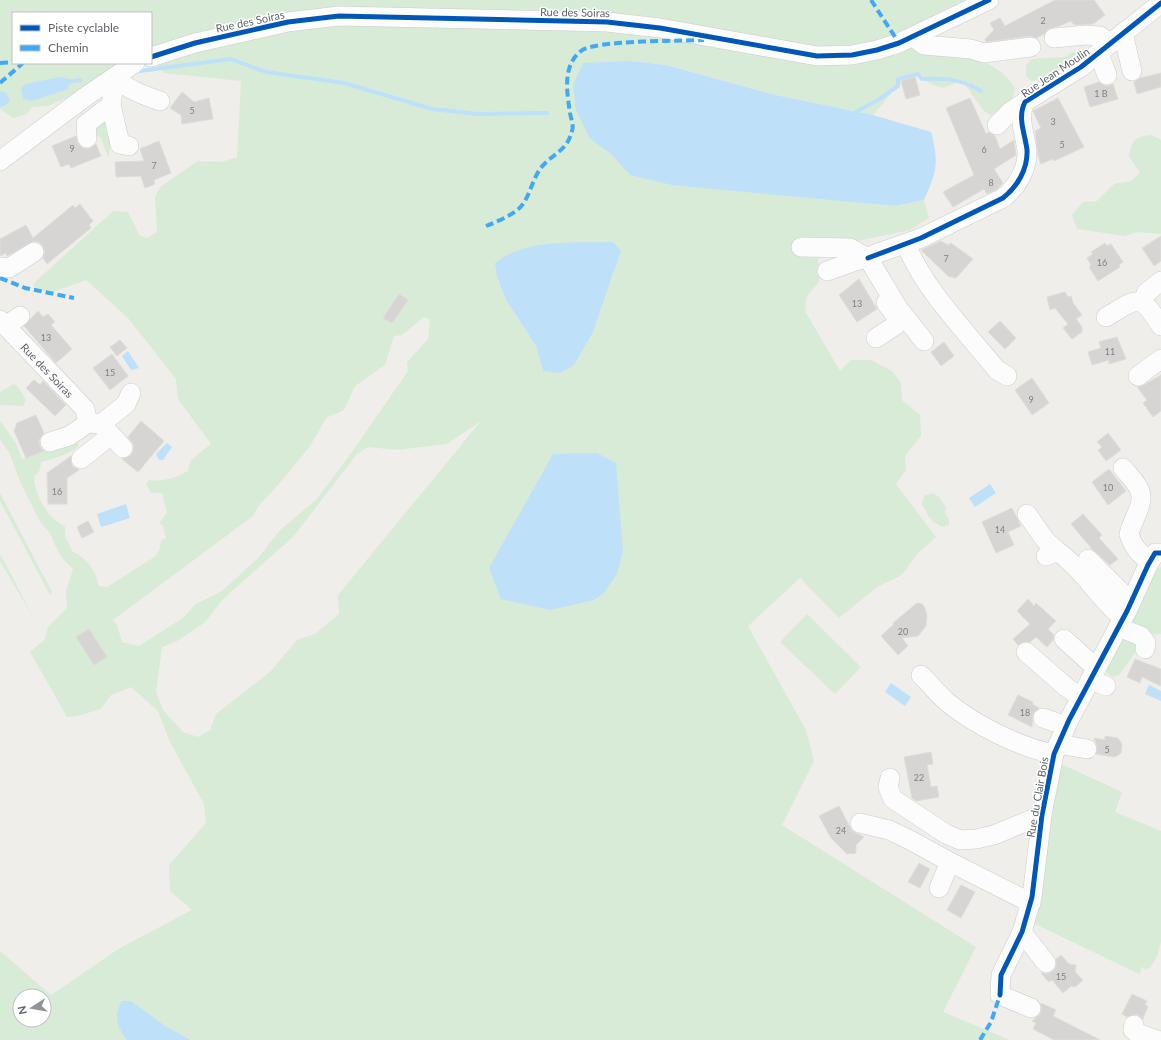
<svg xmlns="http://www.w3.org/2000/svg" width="1161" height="1040" font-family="Lato,sans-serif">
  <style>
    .green { fill: #d8ebd6; fill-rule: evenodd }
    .water { fill: #bfe0f9 }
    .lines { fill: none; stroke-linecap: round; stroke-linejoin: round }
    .stream { stroke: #bfe0f9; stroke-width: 4 }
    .building { fill: #d6d5d3; stroke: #deddd9 }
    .minor-casing { stroke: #cbcccc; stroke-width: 20 }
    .minor { stroke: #fdfcfc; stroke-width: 19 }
    .quiet { stroke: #3fa9f5; stroke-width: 4; stroke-dasharray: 8 4; stroke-linecap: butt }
    .cycleway-casing { stroke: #fff; stroke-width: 8 }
    .cycleway { stroke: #0057b8; stroke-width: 5 }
    .labels { text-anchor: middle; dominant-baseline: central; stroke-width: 3; stroke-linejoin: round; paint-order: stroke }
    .number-label { font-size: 9px; fill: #7e8184 }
    .street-label { font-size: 11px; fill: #5f6368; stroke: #fff }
  </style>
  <rect width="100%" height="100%" fill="#efeeea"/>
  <g class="green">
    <path d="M0,0H968L930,33L925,50C960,57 994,55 1015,88C1012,106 1006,108 990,115L983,110L962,80L944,88L930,84L920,73L906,76L873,115L771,94L666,65L631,61L590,139L611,154L630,175L894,206L924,200L929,218L910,230L848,243L818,253L819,282L807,296L805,311L840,371L851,360H871L892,371L901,383L902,400L920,415L921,436L905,456L906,470L896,484L936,537L917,554L902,575L877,587L839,618L800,578L748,626L806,730L814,761L782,825L976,947L943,1012L1010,1040H191L165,1026L117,1020L127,1040H0V951L51,995L120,948L192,910L170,891L169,865L206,823L204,804L169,740L158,711L131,687L111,695L101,709L78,716L67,717L30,652L45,639L48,627L67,608L66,591L73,569L62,558L54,543L50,533L41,523L20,482L10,454L0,439V421L16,443L22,459L51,447L75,440L79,445C75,452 50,460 41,462L40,470L34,477C35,496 48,519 65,526V537L73,552C86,557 98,573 98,586L107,587L156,556L160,548L161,540L166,538L163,526L159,523L167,513L162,493H151L146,484L149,480C163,482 176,478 188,471L191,460L211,444L178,399L176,379L128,318L86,280L53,292L37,290L33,284L113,211L128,212L140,236L147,238L157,232L155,197L160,187L198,161L222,162L237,157L241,81L164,73L154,60L151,61V13H13V63H146L48,106L32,107L27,114L13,118L0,109ZM621,251L593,332L543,371L536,346L506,300L497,277ZM424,317L430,320L428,339L407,362L408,371L352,452L317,499L280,530L258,558L222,591L196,604L183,618L139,646L122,642L117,625L113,620L253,516L258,507L284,478L310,446L326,418L344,410L355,386L385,365L394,336L402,335ZM481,421L338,595L339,614L315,634L297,640L271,671L216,714L210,730L198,737L183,732L163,710L156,692L162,647L177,641L204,623L224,598L293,537L357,454L368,447L397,450L447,444ZM20,996H44V1020H20Z"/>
    <path d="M1089,49L1093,55L1053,79L1046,78L1031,81L1026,75V65L1032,59L1065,57L1073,52Z"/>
    <path d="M106,118L112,140L108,157L100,136L94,138L92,128Z"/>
    <path d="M1152,135L1161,140V234L1137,232L1125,236L1077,229L1072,215L1083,202L1097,201L1114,184L1131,181L1140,173L1129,156C1132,140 1135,136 1152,135Z"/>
    <path d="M14,384L19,388L26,400L23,406L0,405V392Z"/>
    <path d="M0,493L52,592L50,595L0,501Z"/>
    <path d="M932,493L939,497L946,507L945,514L949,520V525L942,527L935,523L929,517L922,504L924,496Z"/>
    <path d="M0,554L3,559L33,617L0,561Z"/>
    <path d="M1161,567V634L1148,635L1119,675L1112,677L1105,671L1153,571Z"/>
    <path d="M807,614L861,667L835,694L780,642Z"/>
    <path d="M1059,763L1122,792L1115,812L1161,831V942L1157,956L1150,968L1144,969L1142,966L1139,974L1033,923Z"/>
  </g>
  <g class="water">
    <path d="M631,61L666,65L771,94L873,115L931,132C939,162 937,172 924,200L895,206L672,185L630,175L611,154L590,139L576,110L573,85L583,63Z"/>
    <path d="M60,77L70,79L68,89L32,101L23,99L21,88L26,84Z"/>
    <path d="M0,91L6,93L10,101L6,105L0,107Z"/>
    <path d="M613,242L621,251L593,332L574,365L560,373L543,371L536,346L506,300L497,277L495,263C527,238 574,243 613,242Z"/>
    <path d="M128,351L139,368L131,370L122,356Z"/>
    <path d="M167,443L172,447L163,460H159L156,454Z"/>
    <path d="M597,453L616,463L623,551L617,574L603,594L594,600L550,610L501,599L489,568L553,454Z"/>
    <path d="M990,484L996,493L975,507L969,498Z"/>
    <path d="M126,504L130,518L101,527L97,514Z"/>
    <path d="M891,683L911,697L905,706L885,692Z"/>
    <path d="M1149,685L1161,691V701L1145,694Z"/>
    <path d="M122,1001H131L165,1026L191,1040H127C117,1027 113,1016 122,1001Z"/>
  </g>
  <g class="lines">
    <g class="stream">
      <path d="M140,71L231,59L266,72L344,83L432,109L478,114L547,113"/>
      <path d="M66,82L80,80"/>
      <path d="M852,114L878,100L898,86V79L918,74L922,79C944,78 962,79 981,91"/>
    </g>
  </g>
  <g class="building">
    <path d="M1055,0H1094L1105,15L1093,24L1074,25L1071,21L1059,26L1048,29L1044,34L1036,38L1030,36L986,42L985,39L994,30L990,23L1000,18L1005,26Z"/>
    <path d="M1161,73V87L1137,94L1134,82L1140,78Z"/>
    <path d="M915,77L920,95L906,99L901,81Z"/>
    <path d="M1099,82L1106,86L1113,84L1118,99L1090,107L1084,87Z"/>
    <path d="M182,92L194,102L209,98L213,119L182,124L181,115L170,108Z"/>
    <path d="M970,98L986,134L989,132L995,136L1000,149L1014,140L1016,155L994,169L1003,183L997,189L987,194L984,189L953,207L943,192L974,175L946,108Z"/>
    <path d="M1058,98L1084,147L1054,161L1053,159L1041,164L1038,155L1035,131L1041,128L1033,111Z"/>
    <path d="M76,136L78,144L83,148L88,149L96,144L101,156L71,168L69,164L61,167L52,146Z"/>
    <path d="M159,141L171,173L154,180L155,184L145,188L141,176L116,177L115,162L144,161L140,149Z"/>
    <path d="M80,204L93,221L89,225L91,228L47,264L43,258L45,252L43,246L39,242L34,241L7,256L6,253L0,256V239L26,225L33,238L73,205L75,208Z"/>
    <path d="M1161,236V261L1154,266L1142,248Z"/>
    <path d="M941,241L948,245L951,243L973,259L956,278L948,276L921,250Z"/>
    <path d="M1105,243L1107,246L1111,244L1123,262L1119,265L1120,267L1098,281L1089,267L1091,265L1087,258L1093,254L1091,252Z"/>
    <path d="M859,279L877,309L857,322L839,295Z"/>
    <path d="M1065,292L1068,297L1071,296L1073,303L1082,315L1076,319L1082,327V332L1072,339L1063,328L1068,324L1055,308L1050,310L1047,297Z"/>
    <path d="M399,294L408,300L392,323L383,318Z"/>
    <path d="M38,311L43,317L48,314L55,322L51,325L72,349L56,363L24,326Z"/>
    <path d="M1000,321L1016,338L1005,349L988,332Z"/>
    <path d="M1117,337L1126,359L1109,364V360L1092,365L1088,352L1101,348L1099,342Z"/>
    <path d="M120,340L127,348L117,356L110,347Z"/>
    <path d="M944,342L954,356L941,366L931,352Z"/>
    <path d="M112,354L128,376L110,390L93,368Z"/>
    <path d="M1161,375V411L1153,417L1143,403L1147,400L1137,387L1144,385Z"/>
    <path d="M1032,378L1049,403L1032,415L1015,390Z"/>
    <path d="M34,380L40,385L43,381L66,405L55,416L26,388Z"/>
    <path d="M36,415L44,433L39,440L40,446L44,451L26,458L14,431L17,423Z"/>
    <path d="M141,421L164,441L138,472L122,459L130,456L133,452L134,445L128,437Z"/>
    <path d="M1108,433L1121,450L1106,461L1098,450L1102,447L1097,442Z"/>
    <path d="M71,456L72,466L79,470L67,478V504H48L47,473Z"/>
    <path d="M1109,469L1126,491L1108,505L1092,482Z"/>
    <path d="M1012,508L1021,526L1008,532L1014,545L996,553L982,522Z"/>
    <path d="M1083,514L1102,535L1099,538L1118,559L1110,565L1093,550L1071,524Z"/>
    <path d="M88,521L94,532L82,538L77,527Z"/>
    <path d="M1028,599L1034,606L1036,603L1056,621L1048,629L1054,635L1053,640L1047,647L1036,637L1030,642H1023L1018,645L1013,639L1030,624L1017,611Z"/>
    <path d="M917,603L922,604L925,608L927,616L926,626L918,636L902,638L908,646L898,655L881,636L894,624L893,623Z"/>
    <path d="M89,629L107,657L94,665L76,637Z"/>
    <path d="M1135,659L1161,669V686L1142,677L1140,683L1127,677Z"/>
    <path d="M1018,695L1033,702L1032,704L1039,708L1033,714L1032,727L1008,715Z"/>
    <path d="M1105,736L1118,738L1122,744L1121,753L1115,757L1096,754L1097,746L1094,738L1105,740Z"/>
    <path d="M931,752L933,764L927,765L931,787L937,786L939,797L916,801L912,798L904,757Z"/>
    <path d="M839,806L852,831L864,837L856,845V853L847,854L831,838L819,816Z"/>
    <path d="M919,863L930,869L920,888L908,882Z"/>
    <path d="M961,885L975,892L961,918L947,910Z"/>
    <path d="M1061,955L1069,964L1076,965L1075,972L1083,980L1075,987L1071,986L1063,993L1052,980L1049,982L1041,973L1047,974L1053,971L1056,967V959Z"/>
    <path d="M1132,994L1147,1001L1145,1005L1148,1006L1143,1019L1137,1014L1127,1017L1122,1014Z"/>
    <path d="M1041,1003L1056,1010L1053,1016L1100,1040H1054L1033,1029L1036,1023L1032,1021L1041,1013Z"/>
  </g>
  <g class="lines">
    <g class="minor-casing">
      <g id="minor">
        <path d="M1123,33L1132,71"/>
        <path d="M914,37L924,45L971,49L984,53L1031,47"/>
        <path d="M1054,38L1086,35L1100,36L1110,43"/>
        <path d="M1099,54L1107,75"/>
        <path d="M151,57L195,43L288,22L339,16L607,22L660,28L817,56L852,55L877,50L899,43L989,0"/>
        <path d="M115,77L111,105L120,144L129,146"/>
        <path d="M115,77C128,90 143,95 160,101"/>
        <path d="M997,125L1010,112L1025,102"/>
        <path d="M87,138L86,124L111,105"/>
        <path d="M0,161L85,97L135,63"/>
        <path d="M906,244C923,288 967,333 997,370L1007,376"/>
        <path d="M801,247L850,248L868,258L898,308L924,341"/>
        <path d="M0,267L9,268L34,252"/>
        <path d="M827,271L921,238L1003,198C1017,187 1028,169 1027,150C1025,133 1017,118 1025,102L1081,67L1161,3"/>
        <path d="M1144,303L1146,293L1161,281"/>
        <path d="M1106,317C1139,298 1139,292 1161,326"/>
        <path id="s1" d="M0,320L85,409L88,423"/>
        <path d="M6,326L20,316"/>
        <path d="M876,338L896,325V316L886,303"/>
        <path d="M1138,376L1161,359"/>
        <path d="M101,424L126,404L131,393"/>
        <path d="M50,442L69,436L88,423L101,424L123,448"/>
        <path d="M81,459L111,435"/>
        <path d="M1123,468C1137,485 1147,491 1137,513C1134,521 1131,526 1129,534C1133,547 1139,554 1150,561"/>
        <path d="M1027,514L1045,540L1057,551"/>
        <path d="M1046,556L1057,551C1083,569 1098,598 1123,618"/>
        <path d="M1088,559L1131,602"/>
        <path d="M1118,627L1141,636L1146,643L1145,649"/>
        <path d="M1064,639L1096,668"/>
        <path d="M1026,652L1066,687L1081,697"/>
        <path d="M921,675C930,684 938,694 947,702C975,725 1019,747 1054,754"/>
        <path d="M1090,680L1106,686"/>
        <path d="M1043,718L1066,726"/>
        <path d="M1058,744L1087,749"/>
        <path d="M890,778L888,787L893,799L946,834L960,840L976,839L994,835L1042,815"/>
        <path d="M860,823L889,830L910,840L950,862L1031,903"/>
        <path d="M939,888L950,862"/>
        <path d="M1022,932L1046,963"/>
        <path d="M1031,1008L1000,995L1001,975L1022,932L1032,897L1042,815L1054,754L1069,720L1127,611L1148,565L1155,553H1161"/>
        <path d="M1134,1025L1133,1030L1137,1033L1157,1040"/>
      </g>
    </g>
    <use href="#minor" class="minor"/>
    <g class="quiet">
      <path d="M871,0L899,43"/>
      <path d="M0,63L13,62"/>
      <path d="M0,83L23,63"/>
      <path d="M486,226C496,222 508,217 516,211C529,202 531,182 540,169C551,154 567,152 572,131C574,125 571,119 570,113C567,92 562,66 581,51C593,40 682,41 704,40"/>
      <path d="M0,278L25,288L74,298"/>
      <path d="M980,1040L991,1022L1000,995"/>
    </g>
    <g class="cycleway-casing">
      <g id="cycleway">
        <path d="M151,57L195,43L288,22L339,16L607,22L660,28L817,56L852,55L877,50L899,43L989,0"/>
        <path d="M868,258L921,238L1003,198C1017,187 1028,169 1027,150C1025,133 1017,118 1025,102L1081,67L1161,3"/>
        <path d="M1000,995L1001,975L1022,932L1032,897L1042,815L1054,754L1069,720L1127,611L1148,565L1155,553H1161"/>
      </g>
    </g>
    <use href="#cycleway" class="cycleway"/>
  </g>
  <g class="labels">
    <g class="number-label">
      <text x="1043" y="20">2</text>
      <text x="1101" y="93">1 B</text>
      <text x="192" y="110">5</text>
      <text x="1053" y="121">3</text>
      <text x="1062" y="144">5</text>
      <text x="72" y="148">9</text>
      <text x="984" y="149">6</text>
      <text x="154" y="165">7</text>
      <text x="991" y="182">8</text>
      <text x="946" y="258">7</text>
      <text x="1102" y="262">16</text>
      <text x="857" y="303">13</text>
      <text x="46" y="337">13</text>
      <text x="1110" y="351">11</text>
      <text x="110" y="372">15</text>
      <text x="1031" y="399">9</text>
      <text x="1108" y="487">10</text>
      <text x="57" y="491">16</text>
      <text x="1000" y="529">14</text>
      <text x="903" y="631">20</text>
      <text x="1025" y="712">18</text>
      <text x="1107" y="749">5</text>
      <text x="919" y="777">22</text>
      <text x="841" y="830">24</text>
      <text x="1061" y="976">15</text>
    </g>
    <g class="street-label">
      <text transform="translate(575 12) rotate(1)">Rue des Soiras</text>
      <text transform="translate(250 21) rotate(-12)">Rue des Soiras</text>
      <text transform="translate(1055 72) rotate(-34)">Rue Jean Moulin</text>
      <text stroke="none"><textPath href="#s1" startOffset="69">Rue des Soiras</textPath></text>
      <text transform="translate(1037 797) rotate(-80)">Rue du Clair Bois</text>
    </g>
  </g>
  <rect x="12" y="12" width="140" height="52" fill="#ffffff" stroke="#bfc1c3"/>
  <rect x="20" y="25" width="20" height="6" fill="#0057b8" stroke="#bfc1c3"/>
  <text x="48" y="32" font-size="12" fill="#5f6368">Piste cyclable</text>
  <rect x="20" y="45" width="20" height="6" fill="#3fa9f5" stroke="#bfc1c3"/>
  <text x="48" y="52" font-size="12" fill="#5f6368">Chemin</text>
  <g transform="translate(32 1008) rotate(258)"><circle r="19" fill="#ffffff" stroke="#bfc1c3"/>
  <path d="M0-3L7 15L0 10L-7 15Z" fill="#919496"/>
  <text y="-6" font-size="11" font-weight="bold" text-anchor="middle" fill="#5f6368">N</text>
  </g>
</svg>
